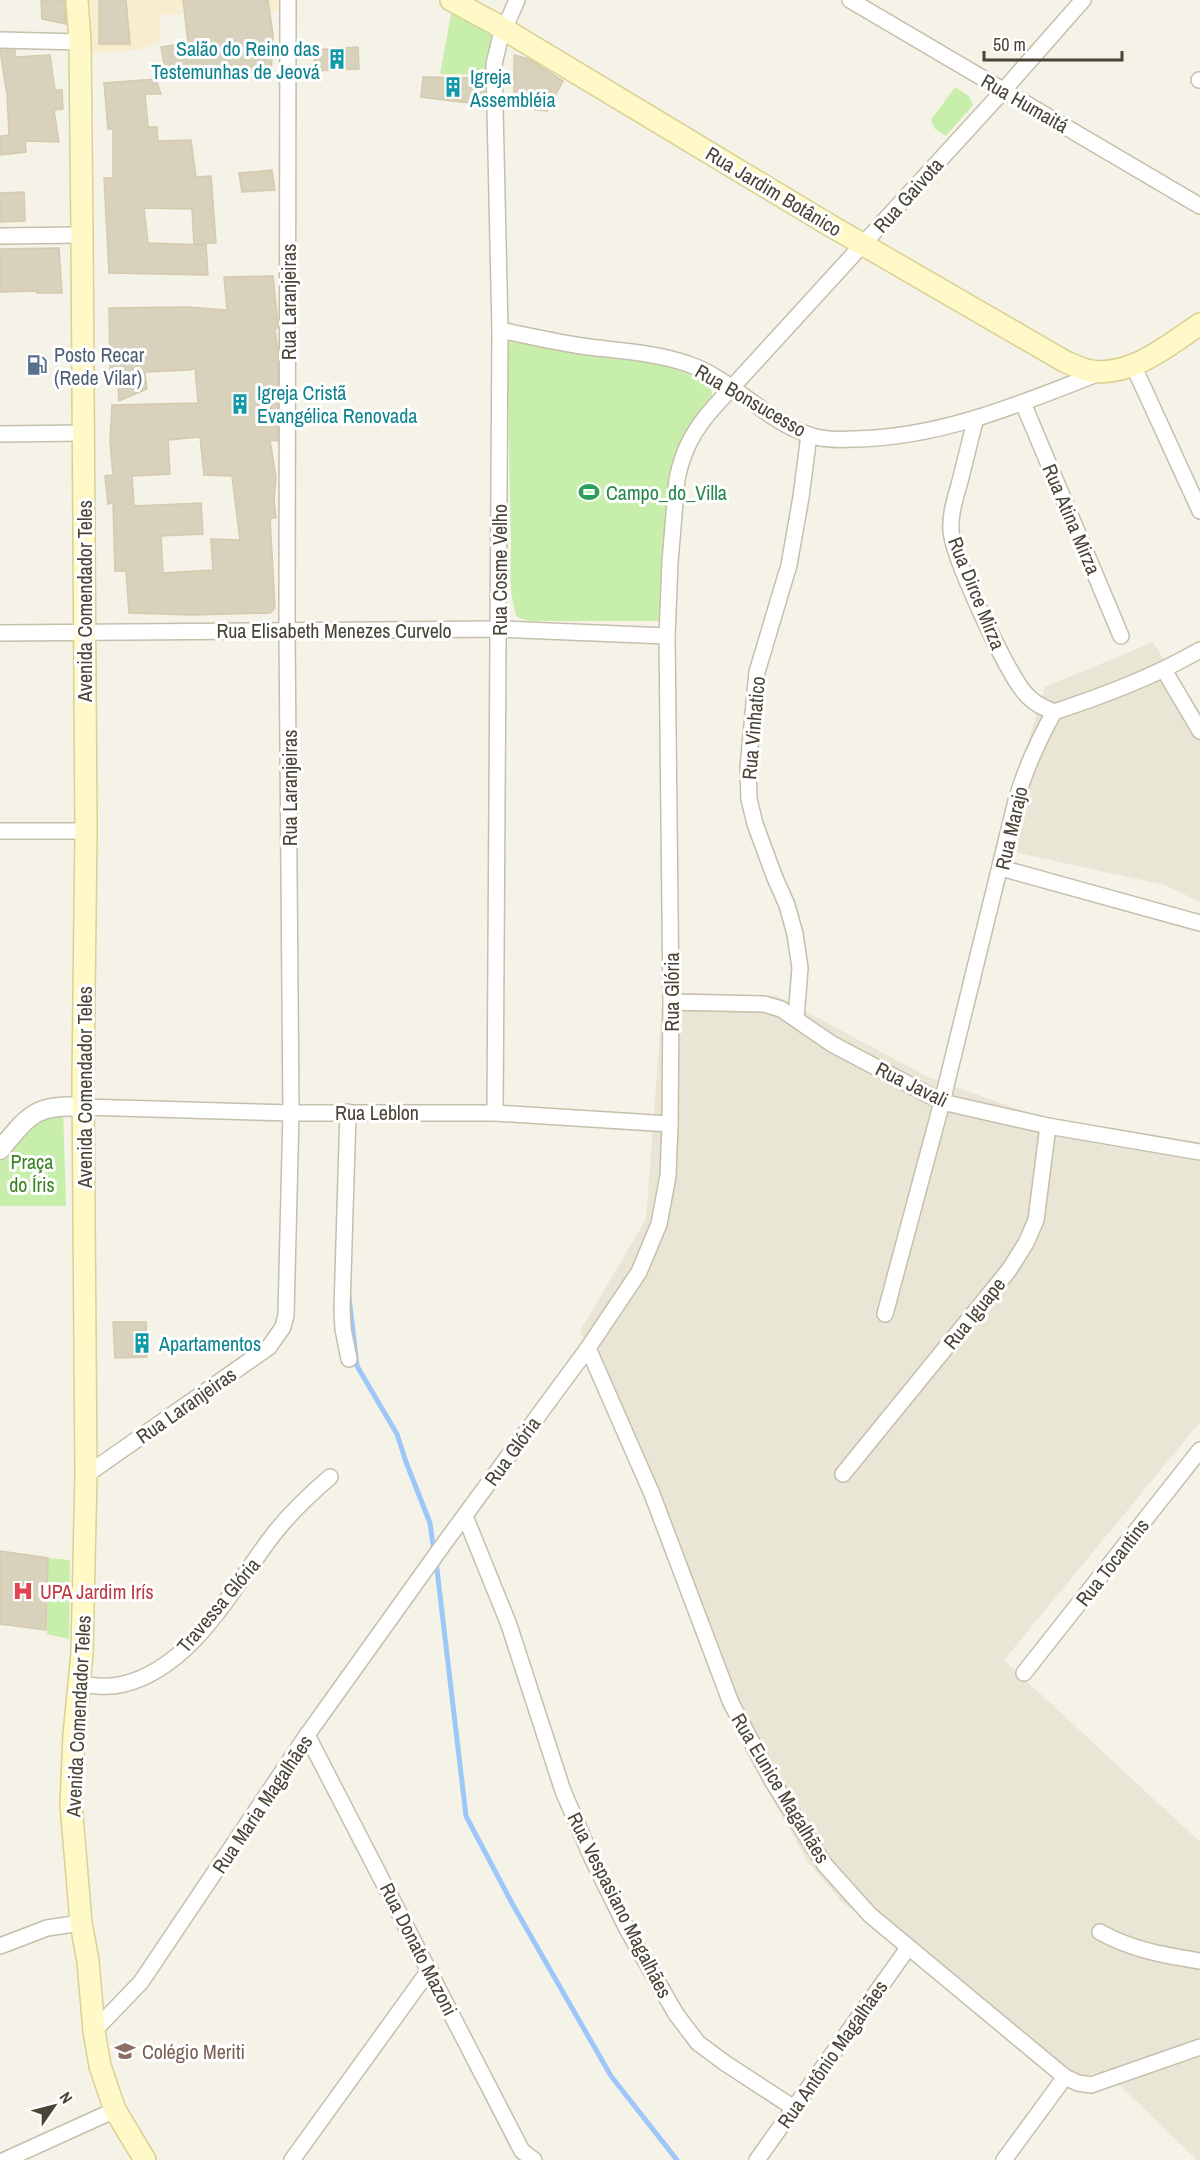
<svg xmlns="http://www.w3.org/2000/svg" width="1200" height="2160" font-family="'Archivo Narrow',sans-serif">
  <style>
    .residential { fill: #eae6d5 }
    .commercial { fill: #f9edd0 }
    .green { fill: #c8eeac }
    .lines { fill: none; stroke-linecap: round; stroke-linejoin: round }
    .stream { stroke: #9dc7f8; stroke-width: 5 }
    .building { fill: #d8d1bb; stroke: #d4caae; stroke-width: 1.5; fill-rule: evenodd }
    .minor-casing { stroke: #c5bfab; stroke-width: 18 }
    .tertiary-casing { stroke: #c5bfab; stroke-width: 21 }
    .secondary-casing { stroke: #dad092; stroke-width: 24 }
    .minor { stroke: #fff; stroke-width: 15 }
    .tertiary { stroke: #fff; stroke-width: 18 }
    .secondary { stroke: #fff9c7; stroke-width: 21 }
    .labels { text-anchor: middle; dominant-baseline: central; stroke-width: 6; stroke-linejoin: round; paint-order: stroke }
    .culture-label { font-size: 20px; fill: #0d838f; stroke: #fff; text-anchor: start }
    .street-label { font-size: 20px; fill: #494435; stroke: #fff }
    .service-label { font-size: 20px; fill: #4e5e75; stroke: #fff; text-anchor: start }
    .leisure-label { font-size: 20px; fill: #27864d; stroke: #fff; text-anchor: start }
    .park-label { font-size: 20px; fill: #398221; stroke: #fff }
    .health-label { font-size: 20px; fill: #be3a42; stroke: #fff; text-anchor: start }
    .education-label { font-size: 20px; fill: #785e54; stroke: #fff; text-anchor: start }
  </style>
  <rect width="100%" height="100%" fill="#f5f3e7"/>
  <g class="residential">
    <path d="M1153,642L1200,720V902L1165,885L995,848L1045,687Z"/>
    <path d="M663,992L777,996L928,1077L1040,1117L1200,1148V1422L1004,1660L1200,1842V2160H1197L1106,2072L1068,2078L841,1901L808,1862L747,1755L580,1331L646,1219Z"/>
  </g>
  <path class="commercial" d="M87,0H281L279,8L273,12L160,15L161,41L139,50L92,53Z"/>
  <g class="green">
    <path d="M453,4C493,23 507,26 503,75L440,74Z"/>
    <path d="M955,87L969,96L973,105L946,136L935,129L931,120Z"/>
    <path d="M511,339L527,340L661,365L692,375L711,387L713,400L687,453L661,618L658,621H529L517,617C508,594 511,563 511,539C509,474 509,409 508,343Z"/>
    <path d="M63,1110L66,1206H0V1157L30,1123Z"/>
    <path d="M48,1558L70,1560L69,1639L47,1634Z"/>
  </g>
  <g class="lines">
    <g class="stream">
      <path d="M349,1297L357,1366L397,1434L406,1462L430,1523L434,1552"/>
      <path d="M436,1561L466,1816L513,1905L611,2076L677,2160"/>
    </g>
  </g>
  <g class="building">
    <path d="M41,0H64L66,24L42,19Z"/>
    <path d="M99,0H126L130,44H99Z"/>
    <path d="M183,0H268L273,35L271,76L224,78V75L192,78V72L166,76L161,47L188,43Z"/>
    <path d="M358,47L359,69L315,71L314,50Z"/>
    <path d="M0,50H15V57L50,55L55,90H62L63,109L54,110L59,142L25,141L26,152L0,155L1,136L9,135L7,95Z"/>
    <path d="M514,55L529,59L563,81L547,111L514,107Z"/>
    <path d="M423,77L484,78L485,105L421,97Z"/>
    <path d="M156,79L161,94H145L148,127H157L158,141L191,140L196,177L211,176L216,243L194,244L192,209L144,208L148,243L206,245L208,275L109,273L104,178H113V129H108L104,83Z"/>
    <path d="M272,170L275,190L242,192L239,173Z"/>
    <path d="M24,192L25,221L0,222V193Z"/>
    <path d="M59,248L62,293H37V291L0,292V249Z"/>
    <path d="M273,276L278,325V328H275L278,352V441L270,440L276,477L274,501L276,518H270L275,608L270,613L192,615L129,613L126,571H115L113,503L108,504L105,476L113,475L110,441L112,405L198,403L195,368L190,370L145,372L147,389L119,401L117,373L110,374L109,308L187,307L227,310L224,277ZM200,437L204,475L232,476L240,540L211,539L213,570L163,573L161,536L203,534L201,503L134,506L132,476L170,474L168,440Z"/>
    <path d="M113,1322H146L147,1357L115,1358Z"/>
    <path d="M0,1551L48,1558L46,1630L0,1624Z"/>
  </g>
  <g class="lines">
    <g class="minor-casing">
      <g id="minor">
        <path d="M850,0L1200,206"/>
        <path d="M0,40L80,42"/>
        <path d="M1199,80H1200"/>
        <path d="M0,236L82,235"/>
        <path d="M500,330C530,336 559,343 589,347C622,351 657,353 688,364C731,378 766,421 809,435C823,440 839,440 854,439C939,438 1021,404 1099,373"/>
        <path d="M1133,365L1200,511"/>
        <path d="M1023,403L1121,636"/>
        <path d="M976,418C970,440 965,462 959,485C955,499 950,514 951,530C952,557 1006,670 1024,692C1033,703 1042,707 1054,712"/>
        <path d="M0,434L83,433"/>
        <path d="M0,633L499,629L667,636"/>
        <path d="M1164,670L1200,731"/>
        <path d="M0,831H86"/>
        <path d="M1001,868L1200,923"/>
        <path d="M671,1002L764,1004L781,1009L832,1044L942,1102L1048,1126L1200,1152"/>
        <path d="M796,1018L800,968L795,934L787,905L775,878L755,824L749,799L748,768L757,672L789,565L801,497L809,435"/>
        <path d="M83,1107L291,1113H495L670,1124"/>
        <path d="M348,1112L342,1309L343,1329L349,1359"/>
        <path d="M495,1113L500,330L494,64L500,39L517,0"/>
        <path d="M885,1314L942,1102L1016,801C1025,769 1038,741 1054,712C1105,695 1153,677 1200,650"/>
        <path d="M588,1348L652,1494L731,1703L773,1782L825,1865L870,1915L1065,2077L1078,2083L1091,2085L1200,2047"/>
        <path d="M843,1474L1009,1270L1026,1243L1036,1220L1048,1126"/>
        <path d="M86,1475L269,1347L283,1327L286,1315L291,1113L287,630L288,0"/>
        <path d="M465,1516L509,1625L563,1791L591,1856L627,1929L676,2014L698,2043L725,2063L794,2108"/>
        <path d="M1024,1673L1200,1450"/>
        <path d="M79,1684C94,1686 109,1688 124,1684C193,1667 233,1587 273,1535C290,1513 309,1495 330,1477"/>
        <path d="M307,1735L522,2151L534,2160"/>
        <path d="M1100,1932C1132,1950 1164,1955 1200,1961"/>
        <path d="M0,1946L47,1928L81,1923"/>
        <path d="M94,2031L141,1982L307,1735L443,1545L588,1348L639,1272L659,1224L668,1176L670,1124L671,1002L667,636L670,562L677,479C683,449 695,428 715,406L1003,91L1083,0"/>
        <path d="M5,2160L115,2110"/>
        <path d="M292,2160L430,1969"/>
        <path d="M757,2160L908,1948"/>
        <path d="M1004,2160L1065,2077"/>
      </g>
    </g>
    <g class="tertiary-casing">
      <path id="tertiary" d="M0,1150C29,1115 35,1104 83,1107"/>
    </g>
    <g class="secondary-casing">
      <g id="secondary">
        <path d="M77,0L80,42L82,235L86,831L83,1081L86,1475L82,1653L74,1735L71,1804L81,1923L88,1961L94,2031L100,2066L115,2110L145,2160"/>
        <path d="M451,0L492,22L831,226L1064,361C1073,365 1081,369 1091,371C1131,377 1169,345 1200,324"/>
      </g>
    </g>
    <use href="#minor" class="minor"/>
    <use href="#tertiary" class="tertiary"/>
    <use href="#secondary" class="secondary"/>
  </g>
  <defs>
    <g id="building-bare" transform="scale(1.62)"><path d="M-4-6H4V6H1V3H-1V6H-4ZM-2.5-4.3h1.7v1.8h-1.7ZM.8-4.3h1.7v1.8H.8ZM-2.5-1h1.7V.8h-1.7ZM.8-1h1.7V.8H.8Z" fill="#0f9aa8" stroke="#fff" stroke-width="2.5" paint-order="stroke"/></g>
    <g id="fuel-bare" transform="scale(1.62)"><path d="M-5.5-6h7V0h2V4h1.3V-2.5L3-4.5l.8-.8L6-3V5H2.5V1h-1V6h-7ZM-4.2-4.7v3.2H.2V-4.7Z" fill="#5c6f8a" stroke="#fff" stroke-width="2.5" paint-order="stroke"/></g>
    <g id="stadium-bare" transform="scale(1.62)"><path d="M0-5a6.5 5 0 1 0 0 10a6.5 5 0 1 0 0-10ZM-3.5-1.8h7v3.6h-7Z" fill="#2e9e5b" stroke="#fff" stroke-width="2.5" paint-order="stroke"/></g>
    <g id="hospital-bare" transform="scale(1.62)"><path d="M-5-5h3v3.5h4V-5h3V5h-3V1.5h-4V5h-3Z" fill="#e0444e" stroke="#fff" stroke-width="2.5" paint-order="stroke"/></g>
    <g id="school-bare" transform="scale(1.62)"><path d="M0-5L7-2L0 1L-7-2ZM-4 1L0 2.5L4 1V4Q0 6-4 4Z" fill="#8d6e63" stroke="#fff" stroke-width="2.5" paint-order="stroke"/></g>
  </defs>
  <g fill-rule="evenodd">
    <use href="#building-bare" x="337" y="59"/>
    <use href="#building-bare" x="453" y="87"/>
    <use href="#fuel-bare" x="37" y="365"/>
    <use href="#building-bare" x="240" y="404"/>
    <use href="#stadium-bare" x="589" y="492"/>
    <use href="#building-bare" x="142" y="1343"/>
    <use href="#hospital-bare" x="23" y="1591"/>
    <use href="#school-bare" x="125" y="2051"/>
  </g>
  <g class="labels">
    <g class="culture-label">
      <text x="320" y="48" text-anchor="end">Salão do Reino das<tspan x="320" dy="23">Testemunhas de Jeová</tspan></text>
      <text x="470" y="76">Igreja<tspan x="470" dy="23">Assembléia</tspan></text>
      <text x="257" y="392">Igreja Cristã<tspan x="257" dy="23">Evangélica Renovada</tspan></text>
      <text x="159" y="1343">Apartamentos</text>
    </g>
    <g class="street-label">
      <text transform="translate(1025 103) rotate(30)">Rua Humaitá</text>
      <text transform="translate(774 191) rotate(31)">Rua Jardim Botânico</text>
      <text transform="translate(908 195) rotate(-48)">Rua Gaivota</text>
      <text transform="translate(288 302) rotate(-90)">Rua Laranjeiras</text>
      <text transform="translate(751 400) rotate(30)">Rua Bonsucesso</text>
      <text transform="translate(1072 519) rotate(67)">Rua Atina Mirza</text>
      <text transform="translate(499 570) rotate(-90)">Rua Cosme Velho</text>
      <text transform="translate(977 593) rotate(68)">Rua Dirce Mirza</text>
      <text transform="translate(84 601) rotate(-90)">Avenida Comendador Teles</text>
      <text x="334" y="630">Rua Elisabeth Menezes Curvelo</text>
      <text transform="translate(753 728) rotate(-85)">Rua Vinhatico</text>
      <text transform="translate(289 788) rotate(-90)">Rua Laranjeiras</text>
      <text transform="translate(1011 828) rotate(-77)">Rua Marajo</text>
      <text transform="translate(671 992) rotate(-90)">Rua Glória</text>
      <text transform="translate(912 1084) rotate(26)">Rua Javali</text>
      <text transform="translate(84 1087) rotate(-90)">Avenida Comendador Teles</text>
      <text x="377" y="1112">Rua Leblon</text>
      <text transform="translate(974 1313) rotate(-51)">Rua Iguape</text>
      <text transform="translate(186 1405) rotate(-35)">Rua Laranjeiras</text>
      <text transform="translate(512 1451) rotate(-54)">Rua Glória</text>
      <text transform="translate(1112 1562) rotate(-52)">Rua Tocantins</text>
      <text transform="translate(218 1605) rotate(-50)">Travessa Glória</text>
      <text transform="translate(78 1716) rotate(-87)">Avenida Comendador Teles</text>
      <text transform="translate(781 1788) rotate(59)">Rua Eunice Magalhães</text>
      <text transform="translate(262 1804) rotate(-56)">Rua Maria Magalhães</text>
      <text transform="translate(620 1905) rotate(63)">Rua Vespasiano Magalhães</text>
      <text transform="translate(419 1949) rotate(63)">Rua Donato Mazoni</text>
      <text transform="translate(832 2054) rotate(-55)">Rua Antônio Magalhães</text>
    </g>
    <g class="service-label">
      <text x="54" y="354">Posto Recar<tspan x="54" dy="23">(Rede Vilar)</tspan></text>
    </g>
    <g class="leisure-label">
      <text x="606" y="492">Campo_do_Villa</text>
    </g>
    <g class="park-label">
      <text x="32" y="1161">Praça<tspan x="32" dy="23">do Íris</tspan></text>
    </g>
    <g class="health-label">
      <text x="40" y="1591">UPA Jardim Irís</text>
    </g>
    <g class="education-label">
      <text x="142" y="2051">Colégio Meriti</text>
    </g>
  </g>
  <g transform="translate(54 2106) rotate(55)" stroke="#ffffff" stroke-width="4.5" paint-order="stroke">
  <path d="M0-4.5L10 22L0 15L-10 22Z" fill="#494435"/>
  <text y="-9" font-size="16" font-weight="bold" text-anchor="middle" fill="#494435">N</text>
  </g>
  <path d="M984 51v9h138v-9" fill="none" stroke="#494435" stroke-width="3"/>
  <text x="993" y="51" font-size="18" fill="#494435" stroke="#ffffff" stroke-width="4.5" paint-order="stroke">50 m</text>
</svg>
